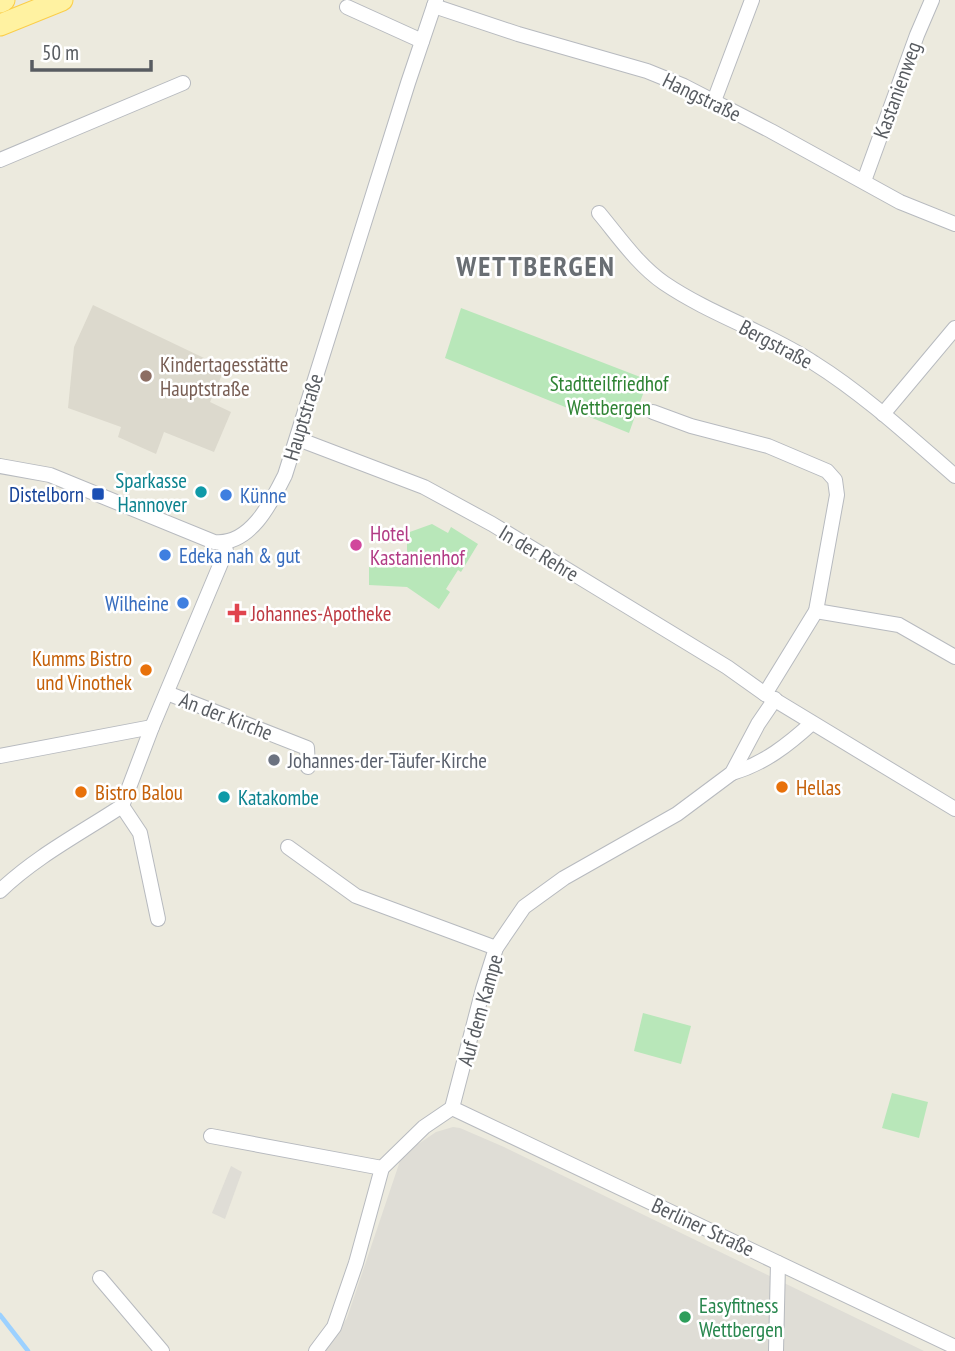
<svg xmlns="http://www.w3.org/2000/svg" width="955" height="1351" font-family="'PT Sans Narrow',sans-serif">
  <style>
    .industrial { fill: #dfddd6 }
    .education { fill: #dcd9cd }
    .green { fill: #b8e7b9 }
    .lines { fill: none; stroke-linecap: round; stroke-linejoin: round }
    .stream { stroke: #9cd1ff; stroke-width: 4.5 }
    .street-casing { stroke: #b7babf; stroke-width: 16 }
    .primary-casing { stroke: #fbce49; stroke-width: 23 }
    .street { stroke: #fff; stroke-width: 14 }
    .primary { stroke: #fff2a1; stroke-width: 21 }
    .education-dot { fill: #8d6e63; stroke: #fff; stroke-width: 2.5 }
    .culture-dot { fill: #0f9aa8; stroke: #fff; stroke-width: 2.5 }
    .transit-dot { fill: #1a4fb4; stroke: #fff; stroke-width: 2.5 }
    .shop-dot { fill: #3f7fe0; stroke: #fff; stroke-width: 2.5 }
    .hotel-dot { fill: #d1479c; stroke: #fff; stroke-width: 2.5 }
    .health-dot { fill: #e0444e; stroke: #fff; stroke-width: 2.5 }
    .food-dot { fill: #e8710a; stroke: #fff; stroke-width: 2.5 }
    .worship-dot { fill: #6b7280; stroke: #fff; stroke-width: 2.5 }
    .leisure-dot { fill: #2e9e5b; stroke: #fff; stroke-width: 2.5 }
    .labels { text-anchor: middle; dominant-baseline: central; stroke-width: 5; stroke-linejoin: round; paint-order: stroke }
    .street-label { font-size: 21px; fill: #585c61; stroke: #fff }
    .education-label { font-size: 21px; fill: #785e54; stroke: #fff; text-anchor: start }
    .park-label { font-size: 21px; fill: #2e8333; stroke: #fff }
    .culture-label { font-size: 21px; fill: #0d838f; stroke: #fff; text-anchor: end }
    .transit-label { font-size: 21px; fill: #164399; stroke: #fff; text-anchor: end }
    .shop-label { font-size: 21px; fill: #366cbe; stroke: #fff; text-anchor: start }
    .hotel-label { font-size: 21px; fill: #b23c85; stroke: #fff; text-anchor: start }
    .health-label { font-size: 21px; fill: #be3a42; stroke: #fff; text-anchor: start }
    .food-label { font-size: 21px; fill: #c56008; stroke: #fff; text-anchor: start }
    .worship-label { font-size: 21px; fill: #5b616d; stroke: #fff; text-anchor: start }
    .leisure-label { font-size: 21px; fill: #27864d; stroke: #fff; text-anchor: start }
    .district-label { font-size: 28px; font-weight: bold; letter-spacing: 2px; fill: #696e73; stroke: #fff }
  </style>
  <rect width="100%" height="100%" fill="#eceade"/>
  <g class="industrial">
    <path d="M453,1127L460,1128L504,1147L924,1351H325L347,1318L402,1155L436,1132Z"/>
    <path d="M231,1166L242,1172L225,1219L212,1213Z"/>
  </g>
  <path class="education" d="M93,305L225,368L210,402L231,412L214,452L164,432L156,454L118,437L121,427L68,408L74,347Z"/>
  <g class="green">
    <path d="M461,308L648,380L629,433L445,358Z"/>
    <path d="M432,524L448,533L451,527L478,544L461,572L458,570L446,589L450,592L439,609L407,587L369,585V567H407V533Z"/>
    <path d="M643,1013L691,1026L681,1064L634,1051Z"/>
    <path d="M892,1093L928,1102L919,1138L882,1128Z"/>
  </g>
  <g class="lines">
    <path class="stream" d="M0,1315L28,1351"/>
    <g class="street-casing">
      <g id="street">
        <path d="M434,6L518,34L647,71L684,86L771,131L900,202L955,224"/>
        <path d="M347,7L422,41"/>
        <path d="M714,101L752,0"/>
        <path d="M0,160L183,83"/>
        <path d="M864,181L917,35L932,0"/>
        <path d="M599,213C619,237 638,265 664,283C711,315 767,332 814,363C865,395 910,437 955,476"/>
        <path d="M653,412L691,426L768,446L827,471L835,480L837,495L816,611L765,694"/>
        <path d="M883,414L955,328"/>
        <path d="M298,439L424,487L492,524L727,667L765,694L955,809"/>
        <path d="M0,466L50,475L214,542C250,546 271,503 285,475L408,83L436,0"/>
        <path d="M816,611L899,625L955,657"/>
        <path d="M167,693L307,748L308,767"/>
        <path d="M0,756L152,727"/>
        <path d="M732,773C764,764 789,744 812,723"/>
        <path d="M122,806L152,727L226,551L224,543"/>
        <path d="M122,806L140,833L158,919"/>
        <path d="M288,847L356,896L496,948"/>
        <path d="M0,891C35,857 81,833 122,806"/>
        <path d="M452,1108L955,1347"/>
        <path d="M211,1136L382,1168"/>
        <path d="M100,1278L162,1351"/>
        <path d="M316,1351L334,1327L356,1263L382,1168L424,1127L452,1108L483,989L496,948L524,907L564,878L677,814L732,773L758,724L775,699"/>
        <path d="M776,1351L778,1263"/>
      </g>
    </g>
    <g class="primary-casing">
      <g id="primary">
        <path d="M0,2L4,0"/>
        <path d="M0,25L62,0"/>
      </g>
    </g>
    <use href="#street" class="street"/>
    <use href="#primary" class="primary"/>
  </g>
  <circle class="education-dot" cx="146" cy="376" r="7"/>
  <g class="culture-dot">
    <circle cx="201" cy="492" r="7"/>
    <circle cx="224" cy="797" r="7"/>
  </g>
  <rect class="transit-dot" x="91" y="487" width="14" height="14" rx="3.5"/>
  <g class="shop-dot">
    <circle cx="226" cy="495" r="7"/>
    <circle cx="165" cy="555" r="7"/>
    <circle cx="183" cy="603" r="7"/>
  </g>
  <circle class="hotel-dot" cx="356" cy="545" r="7"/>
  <path class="health-dot" d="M233.5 602.5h7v7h7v7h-7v7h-7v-7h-7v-7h7z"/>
  <g class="food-dot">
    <circle cx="146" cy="670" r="7"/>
    <circle cx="782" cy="787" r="7"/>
    <circle cx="81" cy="792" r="7"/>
  </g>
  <circle class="worship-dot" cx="274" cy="760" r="7"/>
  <circle class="leisure-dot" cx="685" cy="1317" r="7"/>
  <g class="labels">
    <g class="street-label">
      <text transform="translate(897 90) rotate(-70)">Kastanienweg</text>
      <text transform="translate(702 97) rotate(26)">Hangstraße</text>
      <text transform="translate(776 344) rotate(28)">Bergstraße</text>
      <text transform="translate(303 417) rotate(-73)">Hauptstraße</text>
      <text transform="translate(539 553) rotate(31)">In der Rehre</text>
      <text transform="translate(226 716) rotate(21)">An der Kirche</text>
      <text transform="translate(480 1010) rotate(-74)">Auf dem Kampe</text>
      <text transform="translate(703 1227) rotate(25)">Berliner Straße</text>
    </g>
    <g class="education-label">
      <text x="160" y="364">Kindertagesstätte<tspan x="160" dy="24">Hauptstraße</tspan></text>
    </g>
    <g class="park-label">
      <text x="609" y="383">Stadtteilfriedhof<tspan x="609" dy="24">Wettbergen</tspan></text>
    </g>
    <g class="culture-label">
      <text x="187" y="480">Sparkasse<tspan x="187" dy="24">Hannover</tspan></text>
      <text x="238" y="797" text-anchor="start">Katakombe</text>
    </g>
    <g class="transit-label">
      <text x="84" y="494">Distelborn</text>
    </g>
    <g class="shop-label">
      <text x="240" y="495">Künne</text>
      <text x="179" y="555">Edeka nah &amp; gut</text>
      <text x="169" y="603" text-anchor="end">Wilheine</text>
    </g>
    <g class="hotel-label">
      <text x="370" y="533">Hotel<tspan x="370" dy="24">Kastanienhof</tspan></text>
    </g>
    <g class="health-label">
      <text x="251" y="613">Johannes-Apotheke</text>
    </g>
    <g class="food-label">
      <text x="132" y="658" text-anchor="end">Kumms Bistro<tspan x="132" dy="24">und Vinothek</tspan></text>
      <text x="796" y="787">Hellas</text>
      <text x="95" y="792">Bistro Balou</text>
    </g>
    <g class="worship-label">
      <text x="288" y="760">Johannes-der-Täufer-Kirche</text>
    </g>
    <g class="leisure-label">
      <text x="699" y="1305">Easyfitness<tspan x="699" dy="24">Wettbergen</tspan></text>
    </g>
    <g class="district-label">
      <text x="536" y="265">WETTBERGEN</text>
    </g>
  </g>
  <path d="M32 60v10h119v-10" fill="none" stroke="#585c61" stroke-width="3.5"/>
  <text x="42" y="60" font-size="21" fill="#585c61" stroke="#ffffff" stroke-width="5" paint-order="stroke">50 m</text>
</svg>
